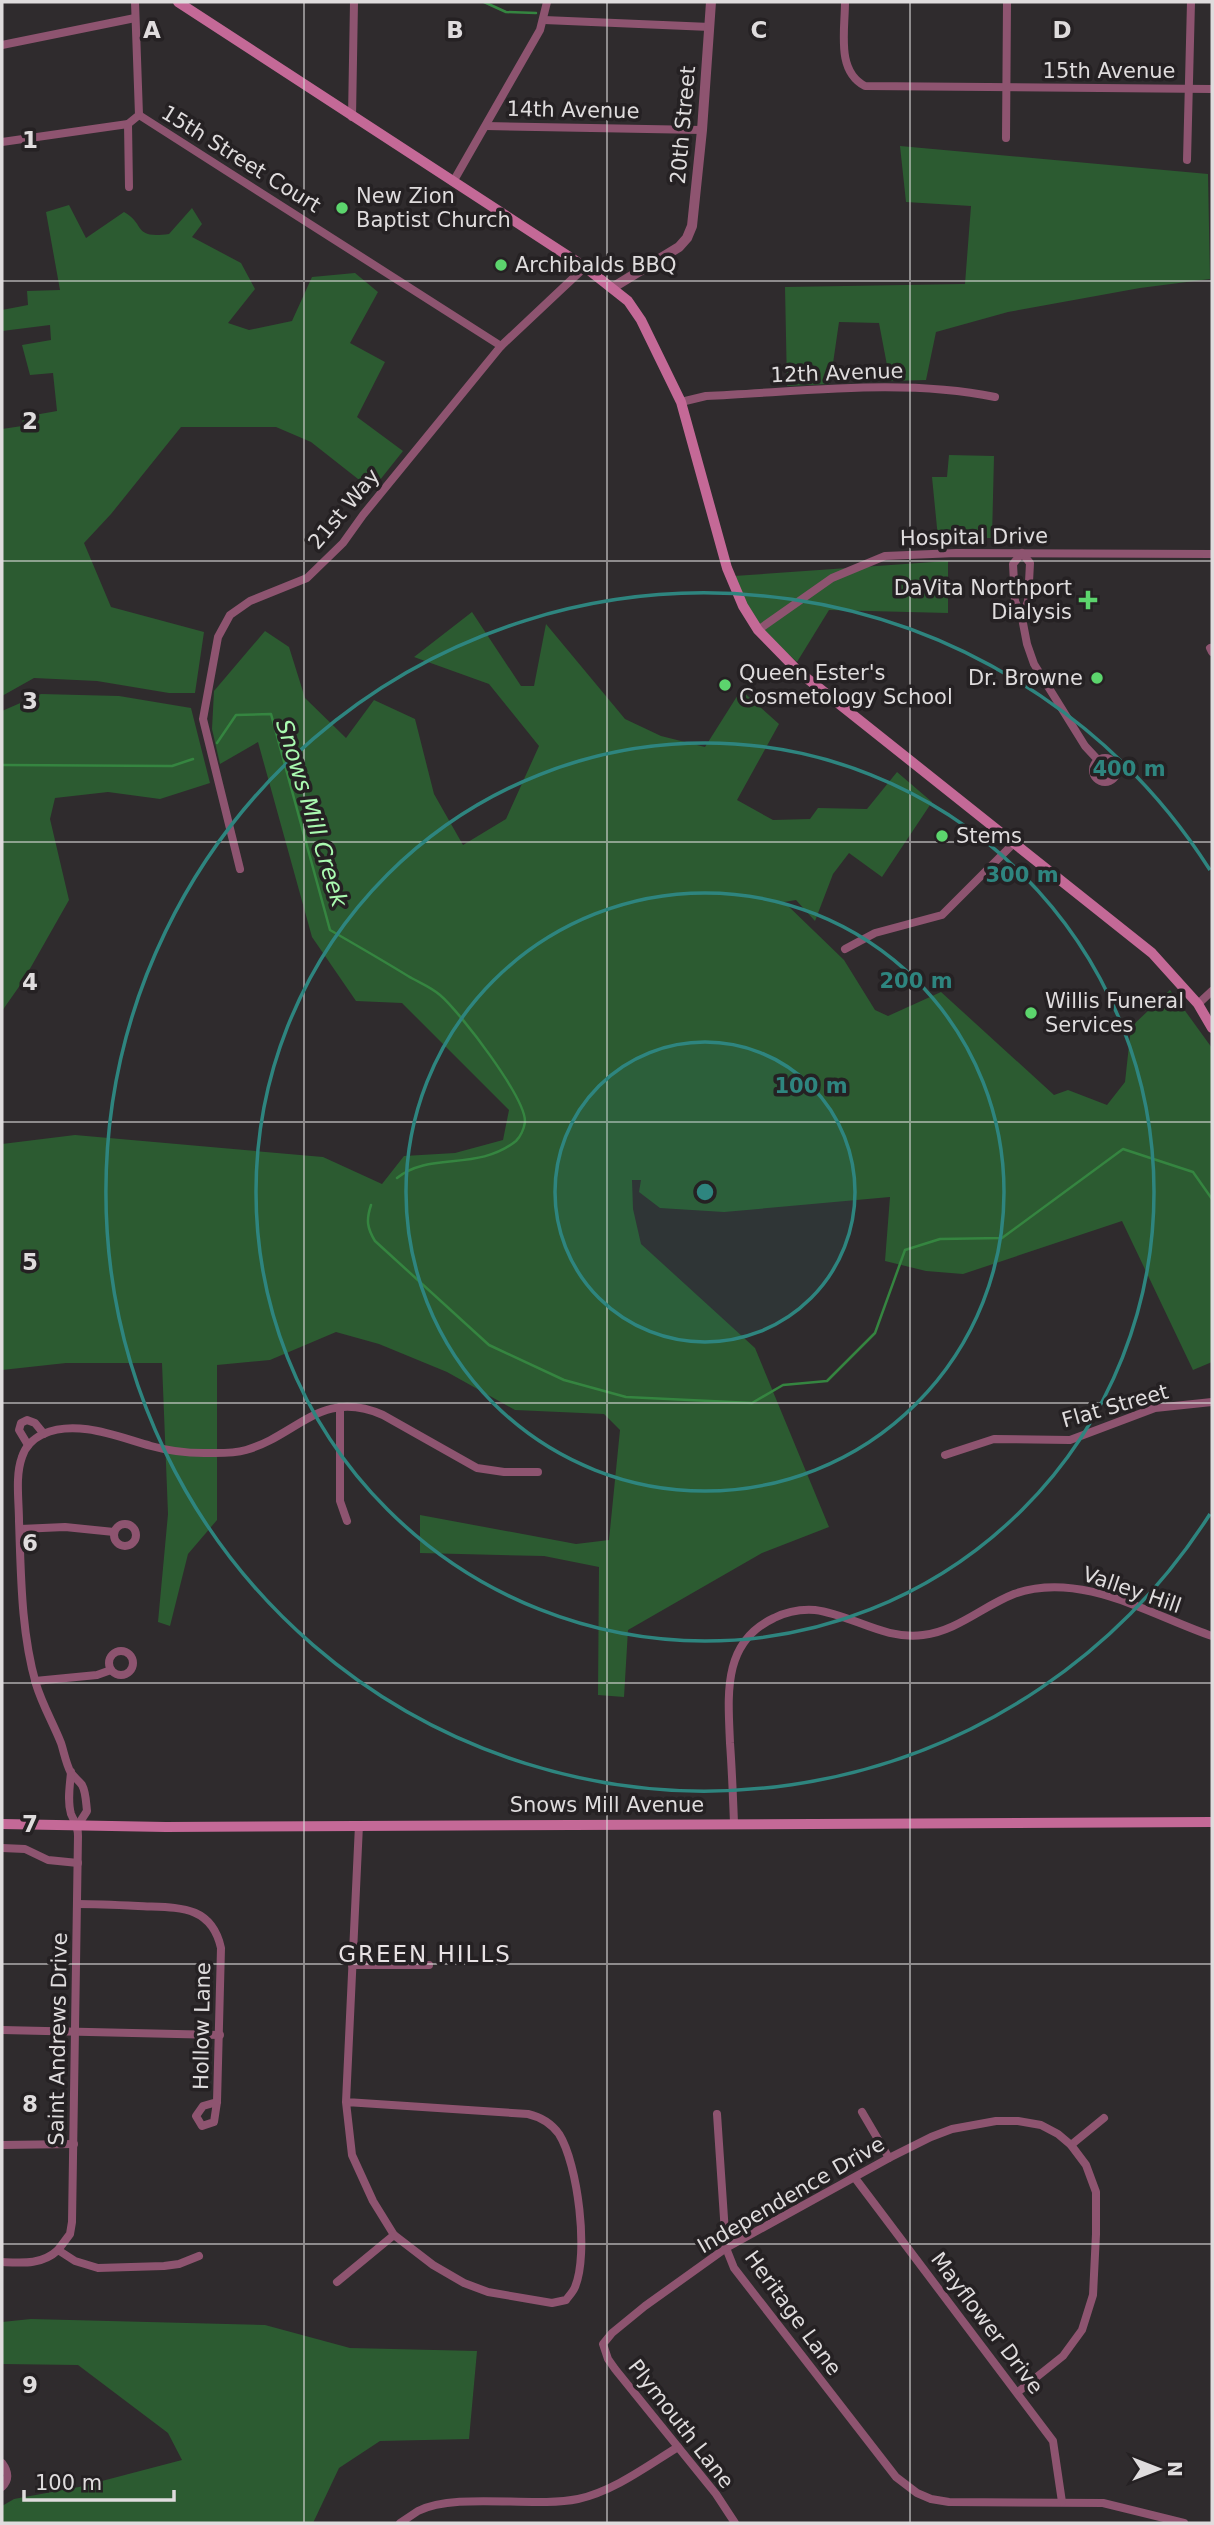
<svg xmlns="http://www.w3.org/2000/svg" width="1214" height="2525" font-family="'DejaVu Sans',sans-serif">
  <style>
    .green { fill: #2c5b31 }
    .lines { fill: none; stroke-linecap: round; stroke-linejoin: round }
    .stream { stroke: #358540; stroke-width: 2.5 }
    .minor { stroke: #8e5470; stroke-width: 8 }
    .tertiary { stroke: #8e5470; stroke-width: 10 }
    .secondary { stroke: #c46997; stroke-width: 10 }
    .grid { fill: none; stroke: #dfdcdd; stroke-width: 2; stroke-opacity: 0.55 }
    .ring { fill: none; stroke: #2e857f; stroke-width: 3.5 }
    .poi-dot { fill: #5cd56d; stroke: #252123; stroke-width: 2.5 }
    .labels { text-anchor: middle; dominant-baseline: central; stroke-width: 7; stroke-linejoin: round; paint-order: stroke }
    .street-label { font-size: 21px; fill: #dfdcdd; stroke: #252123 }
    .poi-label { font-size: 21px; fill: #dfdcdd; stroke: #252123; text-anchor: start }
    .water-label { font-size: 23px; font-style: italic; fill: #aafab0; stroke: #252123 }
    .neighbourhood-label { font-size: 23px; letter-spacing: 2px; fill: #e7e1e3; stroke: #252123 }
    .grid-label { font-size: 23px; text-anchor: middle; font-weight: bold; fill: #dfdcdd; stroke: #252123; stroke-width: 7; stroke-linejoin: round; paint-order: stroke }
    .centre { fill: #2e857f; stroke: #252123; stroke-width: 3.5 }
    .ring-label { font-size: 21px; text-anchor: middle; font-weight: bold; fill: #2e857f; stroke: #252123; stroke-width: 7; stroke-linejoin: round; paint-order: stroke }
  </style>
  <rect width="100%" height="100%" fill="#2f2b2d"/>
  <g class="green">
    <path d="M900,146L1208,174L1210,279L1140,288L1008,312L936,332L926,380L890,381L879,323L839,322L830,384L787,386L785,287L965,284L971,206L906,202Z"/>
    <path d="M69,205L86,238L124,212C146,224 132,239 169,234L192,208L202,224L192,237L241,263L255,289L228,323L249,330L292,321L312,277L355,273L378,292L350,343L385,362L357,417L403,451L372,490L311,442L276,427H181L111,514L84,543L111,607L204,632L195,693H169L97,681L34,678L2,696V429L22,426L23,417L57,411L53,373L30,375L22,345L51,340L50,325L2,331V310L28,305L27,291L60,290L46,212Z"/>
    <path d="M949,455L994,456L992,538H938L932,477H947Z"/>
    <path d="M948,561V613L829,610L797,662L744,615L734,576Z"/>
    <path d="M472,612L521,686H534L546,624L625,719L661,736L705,747L741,690L779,724L737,800L773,820L810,819L818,808L867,809L897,772L932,802L882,877L849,853L833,874L815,921L796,900L784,902L844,960L875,1010L888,1016L941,992L1054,1095L1068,1090L1107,1105L1125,1082L1131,1027L1170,990L1212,1048V1362L1193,1370L1122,1221L963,1274L926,1271L885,1261L890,1197L724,1212L660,1208L639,1192L641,1180H632L633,1209L641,1244L755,1348L829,1527L762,1553L628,1630L624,1697L598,1695L599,1567L544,1556L420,1553V1515L576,1544L609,1540L620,1430L604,1414L515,1410L447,1372L379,1344L336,1332L270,1360L217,1365V1520L188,1554L170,1626L158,1622L168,1514L162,1363H66L2,1370V1144L75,1135L323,1157L382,1184L404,1156L455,1153L503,1140L509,1110L402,1003L356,1001L312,937L258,742L220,764L212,729L214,691L265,631L289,647L305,698L346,738L374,700L415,719L434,794L463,845L506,819L539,746L489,684L414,657Z"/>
    <path d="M41,694L119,696L191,708L210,783L160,799L108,792L55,798L50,819L69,900L23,981L2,1011V711Z"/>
    <path d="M31,2319L265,2325L350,2348L477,2351L469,2439L380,2441L339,2468L313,2523H2V2506L14,2499L79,2487L182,2460L168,2433L78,2365L2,2364V2322Z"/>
  </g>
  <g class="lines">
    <g class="stream">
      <path d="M484,2L506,12L536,13"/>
      <path d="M217,743L236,715L271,714L330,930C356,945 382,960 408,976C418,982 431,987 440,995C460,1012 526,1098 525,1122C524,1129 520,1137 516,1141C477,1172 430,1151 397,1178"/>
      <path d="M2,765L172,766L193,759"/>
      <path d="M371,1205C366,1220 367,1228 375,1241L489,1345L564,1380L626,1397L752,1403L783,1385L827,1381L875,1333L905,1250L940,1239L1002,1238L1123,1149L1193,1172L1212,1199"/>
    </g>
    <g class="minor">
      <path d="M845,2C845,31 836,71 865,86L1212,89"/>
      <path d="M544,20L710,27"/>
      <path d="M2,45L135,18"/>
      <path d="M139,115L501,346"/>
      <path d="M352,117L354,2"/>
      <path d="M486,126L702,130"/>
      <path d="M1006,138L1007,2"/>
      <path d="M2,142L128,124"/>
      <path d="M1187,160L1191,2"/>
      <path d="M453,182L540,30L547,2"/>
      <path d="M129,187L128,124L139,115L135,2"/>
      <path d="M681,402L706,396C801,392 902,378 995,397"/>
      <path d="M1022,618L1028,601L1030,563L1022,553L1013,564L1015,601L1022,618L1027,644L1034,664L1085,746L1098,760"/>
      <path d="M758,630L832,578L885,556L956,553L1212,554"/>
      <path d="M1210,648L1212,652"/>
      <circle cx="1105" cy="770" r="12"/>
      <path d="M240,869L203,719L218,637L230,615L250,601L307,578L343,543L363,515L501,346L585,267"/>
      <path d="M845,949L875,933L942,915L1013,844"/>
      <path d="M1198,1004L1212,991"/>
      <path d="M340,1407V1501L347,1521"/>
      <path d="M28,1445L19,1430L21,1423L27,1420L35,1423L44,1434"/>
      <path d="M945,1455L994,1439L1070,1440L1155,1408L1212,1402"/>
      <circle cx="125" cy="1535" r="11"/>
      <path d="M20,1529L65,1527L114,1532"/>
      <circle cx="121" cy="1663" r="12"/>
      <path d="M35,1681L97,1675L111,1670"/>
      <path d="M734,1823C733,1797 732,1770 730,1743C728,1695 722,1642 774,1618C786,1612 801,1609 815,1610C853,1615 883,1640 923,1635C957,1631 983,1606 1014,1594C1080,1570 1151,1615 1212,1636"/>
      <path d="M78,1825L87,1811C86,1803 86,1792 82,1785C79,1781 74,1777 71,1773C66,1764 64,1752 61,1743C53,1723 42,1704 36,1684C21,1632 21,1575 19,1521C19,1501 15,1476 22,1457C25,1447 33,1439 43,1434C77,1419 118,1437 151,1446C169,1451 186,1453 204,1453C218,1453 232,1454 246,1450C298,1435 321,1388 383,1415L477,1468L504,1472H538"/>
      <path d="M2,1848L25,1849L48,1860L78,1863"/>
      <path d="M77,1904C98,1904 118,1905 138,1906C175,1908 211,1903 221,1948L217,2102L214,2122L202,2126L196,2116L203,2106L217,2102"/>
      <path d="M352,1965H429"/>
      <path d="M2,2030L220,2035"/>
      <path d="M346,2102L528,2114C541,2117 551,2123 559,2134C578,2164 589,2254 575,2287C573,2292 569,2296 566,2300L552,2303L488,2292L464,2283L433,2265L394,2235L373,2201L352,2155L346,2102L359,1825"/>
      <path d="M862,2112L889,2158"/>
      <path d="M717,2114L726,2248L734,2268L896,2477L917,2493L931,2499L949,2502L1103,2503L1184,2523"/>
      <path d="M2,2145L74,2144"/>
      <path d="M1071,2145L1104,2118"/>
      <path d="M855,2178L1053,2441L1062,2502"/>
      <path d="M58,2250L70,2234L72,2222L78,1836C78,1826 75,1823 71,1814C67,1801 70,1785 71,1772"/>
      <path d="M2,2262C22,2263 42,2265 58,2250L75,2261L98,2268L164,2266L179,2264L199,2256"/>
      <path d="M337,2282L394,2235"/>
      <path d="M2,2463C8,2471 10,2479 2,2487"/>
      <path d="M400,2523C406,2519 412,2515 418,2511C456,2492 533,2508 578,2499C614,2491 647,2466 678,2447"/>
      <path d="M735,2523L716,2494L615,2369L608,2359L603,2344L612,2333L645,2306L726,2248L889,2158L931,2137L952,2129L996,2121H1018L1041,2125L1058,2134L1071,2145L1086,2165L1096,2192V2234L1093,2295L1082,2330L1063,2356L1018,2392"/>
    </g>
    <path class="tertiary" d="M612,288L679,247L687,238L692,226L702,130L711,2"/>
    <g class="secondary">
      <path d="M178,2L585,267L628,301L641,320L681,402L727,568L743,606L758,630L799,672L1152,953L1198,1004L1212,1028"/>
      <path d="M2,1824L166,1827L1212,1822"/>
    </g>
  </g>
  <path class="grid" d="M304,2V2523M607,2V2523M910,2V2523M2,281H1212M2,561H1212M2,842H1212M2,1122H1212M2,1403H1212M2,1683H1212M2,1964H1212M2,2244H1212"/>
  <circle cx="705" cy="1192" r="150" fill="#2e857f" fill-opacity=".12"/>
  <g class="ring">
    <circle cx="705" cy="1192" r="150"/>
    <circle cx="705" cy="1192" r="299"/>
    <circle cx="705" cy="1192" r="449"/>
    <path d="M1210 1514A599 599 0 1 1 1210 870"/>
  </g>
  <g class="poi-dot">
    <circle cx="342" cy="208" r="7"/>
    <circle cx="501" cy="265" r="7"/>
    <path d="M1084.5 589.5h7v7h7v7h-7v7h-7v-7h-7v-7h7z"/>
    <circle cx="1097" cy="678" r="7"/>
    <circle cx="725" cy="685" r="7"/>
    <circle cx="942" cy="836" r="7"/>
    <circle cx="1031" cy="1013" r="7"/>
  </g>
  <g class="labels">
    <g class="street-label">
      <text x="1109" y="71">15th Avenue</text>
      <text transform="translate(573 110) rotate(1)">14th Avenue</text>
      <text transform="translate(683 125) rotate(-85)">20th Street</text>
      <text transform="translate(241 159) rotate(32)">15th Street Court</text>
      <text transform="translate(837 373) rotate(-2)">12th Avenue</text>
      <text transform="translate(344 509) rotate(-50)">21st Way</text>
      <text transform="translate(974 537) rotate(-1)">Hospital Drive</text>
      <text transform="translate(1115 1406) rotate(-16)">Flat Street</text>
      <text transform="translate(1132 1590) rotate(19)">Valley Hill</text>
      <text x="607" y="1805">Snows Mill Avenue</text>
      <text transform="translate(202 2026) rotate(-89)">Hollow Lane</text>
      <text transform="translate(58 2039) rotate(-89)">Saint Andrews Drive</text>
      <text transform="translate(791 2195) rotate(-30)">Independence Drive</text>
      <text transform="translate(793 2313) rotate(54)">Heritage Lane</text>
      <text transform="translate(987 2323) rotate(53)">Mayflower Drive</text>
      <text transform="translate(681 2424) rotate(52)">Plymouth Lane</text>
    </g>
    <g class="poi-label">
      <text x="356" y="196">New Zion<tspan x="356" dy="24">Baptist Church</tspan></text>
      <text x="515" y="265">Archibalds BBQ</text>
      <text x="1072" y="588" text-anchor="end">DaVita Northport<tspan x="1072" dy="24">Dialysis</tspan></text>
      <text x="739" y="673">Queen Ester's<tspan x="739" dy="24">Cosmetology School</tspan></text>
      <text x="1083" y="678" text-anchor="end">Dr. Browne</text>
      <text x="956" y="836">Stems</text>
      <text x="1045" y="1001">Willis Funeral<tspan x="1045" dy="24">Services</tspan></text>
    </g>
    <g class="water-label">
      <text transform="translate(312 813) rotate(73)">Snows Mill Creek</text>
    </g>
    <g class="neighbourhood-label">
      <text x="425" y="1954">GREEN HILLS</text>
    </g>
  </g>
  <g class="grid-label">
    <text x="152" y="38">A</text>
    <text x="455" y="38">B</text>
    <text x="759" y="38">C</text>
    <text x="1062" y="38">D</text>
    <text x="30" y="148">1</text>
    <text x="30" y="429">2</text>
    <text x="30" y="709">3</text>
    <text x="30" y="990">4</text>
    <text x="30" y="1270">5</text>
    <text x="30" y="1551">6</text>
    <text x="30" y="1832">7</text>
    <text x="30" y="2112">8</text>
    <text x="30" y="2393">9</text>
  </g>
  <circle cx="705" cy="1192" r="10" class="centre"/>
  <g class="ring-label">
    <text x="1129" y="776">400 m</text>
    <text x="1022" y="882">300 m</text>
    <text x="916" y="988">200 m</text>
    <text x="811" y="1093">100 m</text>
  </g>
  <rect width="1214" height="2525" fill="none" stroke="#dfdcdd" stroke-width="7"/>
  <g transform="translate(1158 2469) rotate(90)" stroke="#252123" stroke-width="5" paint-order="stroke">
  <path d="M0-5L12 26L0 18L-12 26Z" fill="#dfdcdd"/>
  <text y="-10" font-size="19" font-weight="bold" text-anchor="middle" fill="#dfdcdd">N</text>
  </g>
  <path d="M24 2490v10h150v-10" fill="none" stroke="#dfdcdd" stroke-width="3.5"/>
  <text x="35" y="2490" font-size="21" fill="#dfdcdd" stroke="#252123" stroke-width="5" paint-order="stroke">100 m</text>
</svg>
